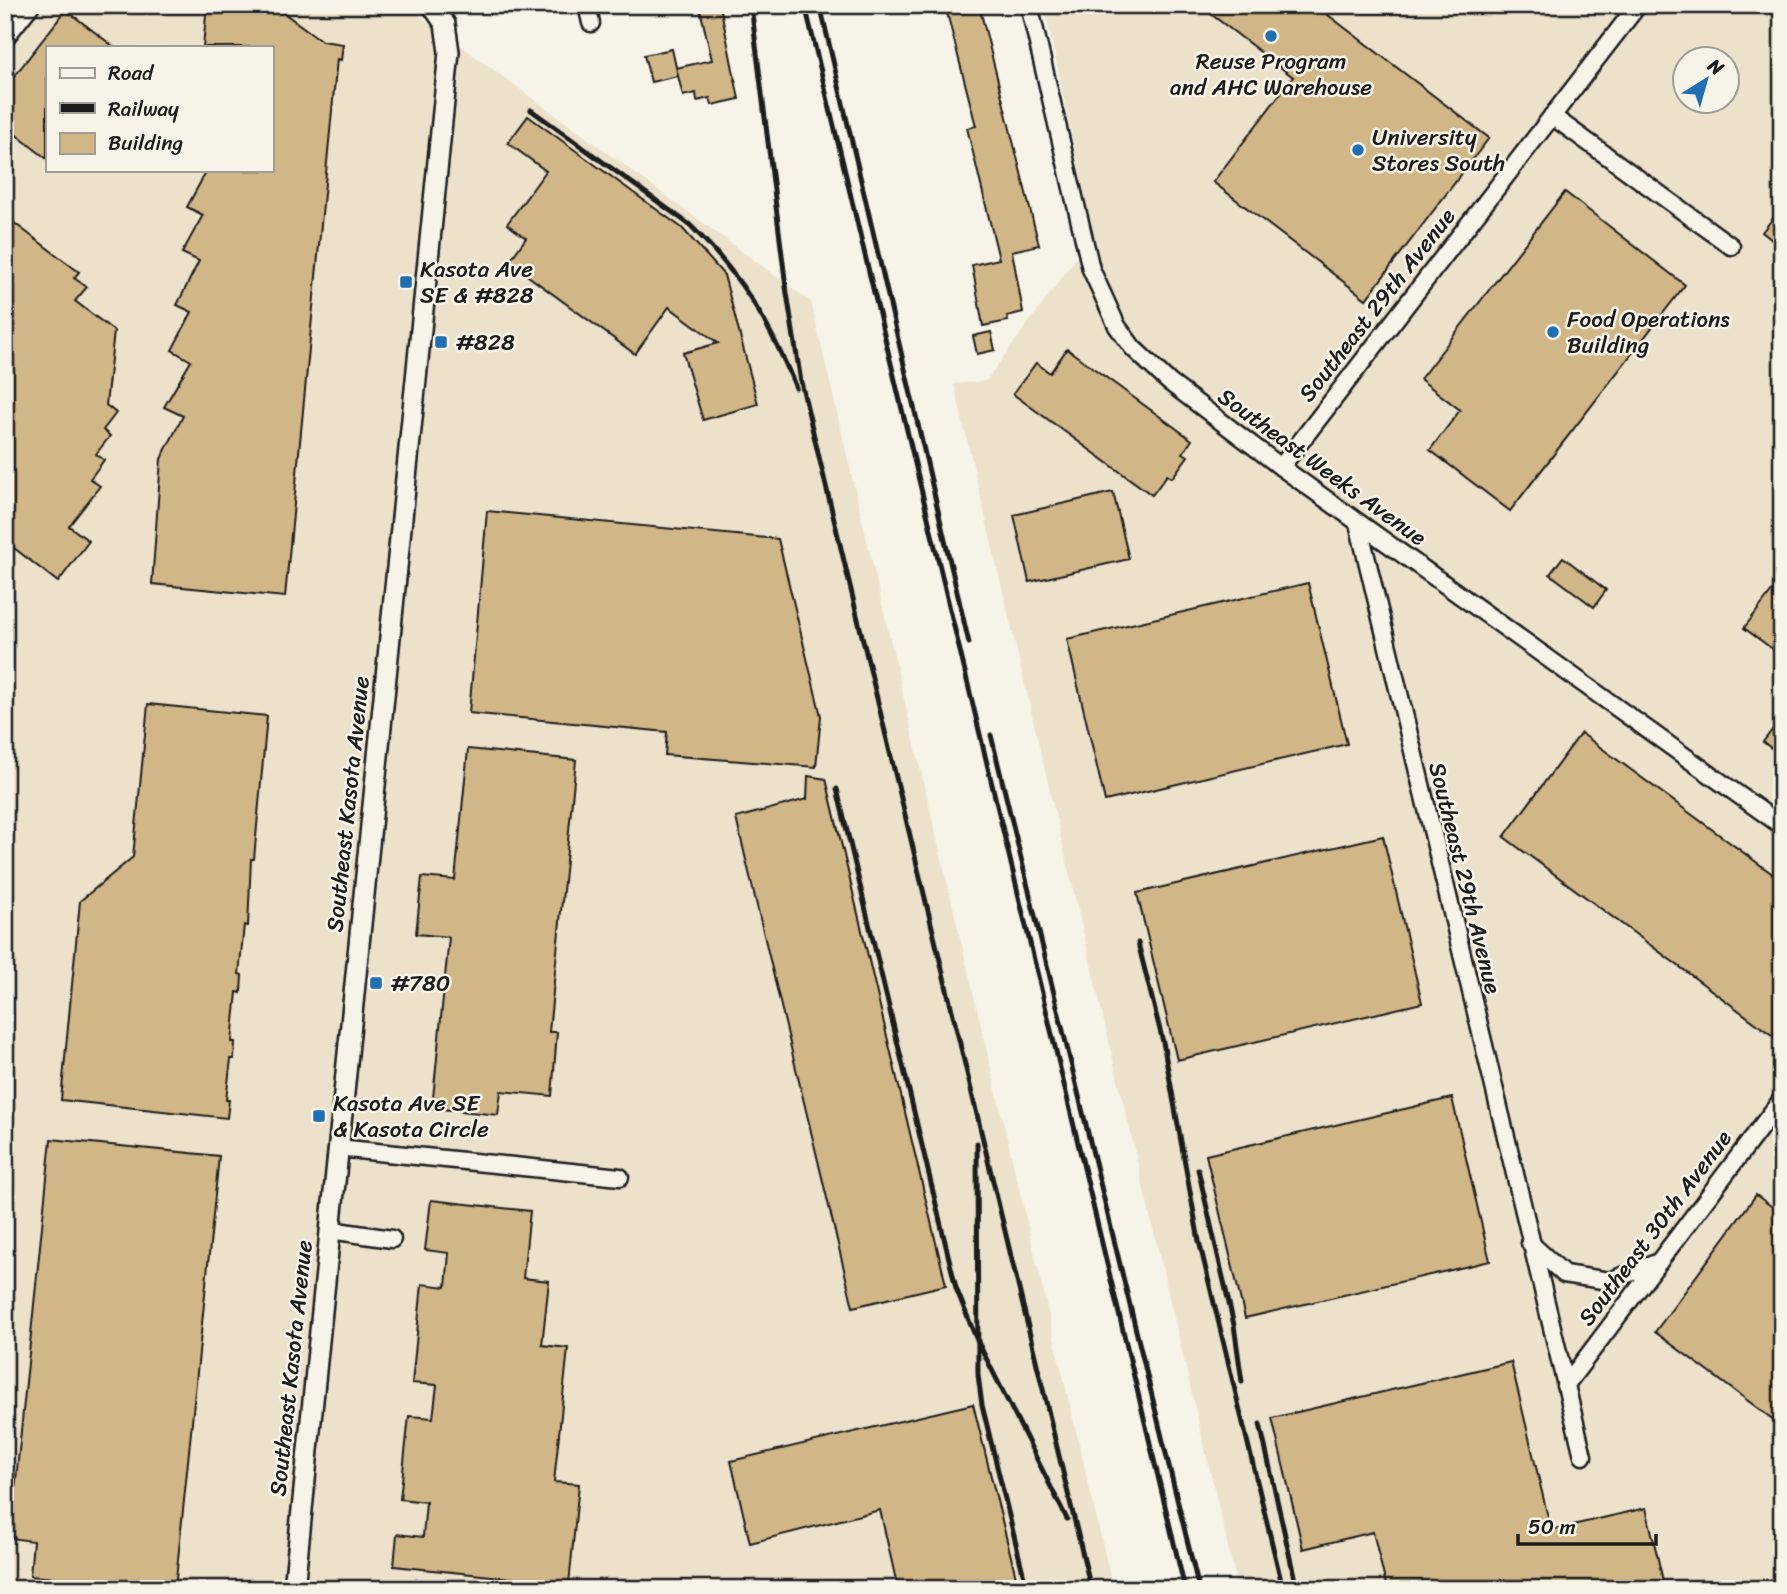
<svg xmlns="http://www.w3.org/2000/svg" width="1787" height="1594" font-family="Sriracha,sans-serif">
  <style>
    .built { fill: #ece1cb; fill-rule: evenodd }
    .building { fill: #d1b787; stroke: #1c1c1c; stroke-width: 2 }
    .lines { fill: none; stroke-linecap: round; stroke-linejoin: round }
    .minor-casing { stroke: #1c1c1c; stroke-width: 21 }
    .tertiary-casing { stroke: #1c1c1c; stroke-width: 24 }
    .minor { stroke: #f7f3e8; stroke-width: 16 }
    .tertiary { stroke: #f7f3e8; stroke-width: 19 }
    .rail { stroke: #1c1c1c; stroke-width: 5 }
    .poi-dot { fill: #1f6fb2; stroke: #f7f3e8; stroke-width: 2.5 }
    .labels { text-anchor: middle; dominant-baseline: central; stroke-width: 5; stroke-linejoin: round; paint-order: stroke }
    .poi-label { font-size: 23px; fill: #1c1c1c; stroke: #f7f3e8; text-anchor: start }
    .street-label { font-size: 23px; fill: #1c1c1c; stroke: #f7f3e8 }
  </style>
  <rect width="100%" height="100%" fill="#f7f3e8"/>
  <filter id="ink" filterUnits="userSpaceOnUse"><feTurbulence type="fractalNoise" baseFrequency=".0143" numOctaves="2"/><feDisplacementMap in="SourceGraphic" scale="14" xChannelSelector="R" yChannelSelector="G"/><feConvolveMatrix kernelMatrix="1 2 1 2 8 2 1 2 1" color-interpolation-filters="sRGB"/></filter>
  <g filter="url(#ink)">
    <g class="built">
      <path d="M5,5H405L811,302L1113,1589H5ZM47,47H271V170H47Z"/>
      <path d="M1044,5H1782V1589H1238L954,384L986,381L1093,235ZM1686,60H1728V102H1686Z"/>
    </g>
    <g class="building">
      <path d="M207,5H273L322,41L343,44L341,60L337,59L285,597L152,584L161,459L183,416L164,407L191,361L172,350L192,312L177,305L199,261L182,253L203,215L187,207L207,170H271V47H203Z"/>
      <path d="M699,5H720L739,99L712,105L710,98L697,101L696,93L683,96L676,68L712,60Z"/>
      <path d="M945,5H979L1039,245L1012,251L1023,312L1007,316L1008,321L983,326L972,265L999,259L967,128L976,126Z"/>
      <path d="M1199,5H1315L1489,138L1366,299L1213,182L1293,77Z"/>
      <path d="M66,10L114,47H47V159L5,126V88Z"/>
      <path d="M672,49L678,76L651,82L644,55Z"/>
      <path d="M528,116L682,228L724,275L758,404L703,420L683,353L718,343L669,307L635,354L509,262L526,238L507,224L546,171L508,143Z"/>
      <path d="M1565,192L1685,285L1510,511L1430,450L1460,410L1420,379Z"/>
      <path d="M1782,207V248L1762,232Z"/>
      <path d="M5,216L79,272L74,278L87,287L75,301L114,331L106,405L116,413L103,430L110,436L96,454L104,460L90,479L100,486L69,526L89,541L58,582L5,541Z"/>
      <path d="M991,332L995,350L977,354L973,336Z"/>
      <path d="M1067,349L1192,440L1183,453L1188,456L1172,478L1167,475L1152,495L1013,394L1036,363L1050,373Z"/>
      <path d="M1113,492L1129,559L1029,582L1014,515Z"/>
      <path d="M487,511L778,539L821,716L816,767L665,755L667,732L469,713Z"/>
      <path d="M1563,557L1606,590L1594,607L1550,574Z"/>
      <path d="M1308,583L1347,744L1105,801L1067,639Z"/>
      <path d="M1772,591L1782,598V656L1744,628Z"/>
      <path d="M148,704L267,716L254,859H251L248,926L244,925L239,974L242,975L241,993L237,992L232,1042H235L234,1059H231L226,1100H229L227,1118L61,1100L80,901L133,857Z"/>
      <path d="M1782,717V756L1763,742Z"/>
      <path d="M1581,733L1782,881V1030L1776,1038L1504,837Z"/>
      <path d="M468,749L576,760L549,1032H557L552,1096L501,1091L498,1115L432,1108L449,937L416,934L422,877L455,880Z"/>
      <path d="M808,776L826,779L946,1285L853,1307L736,818L807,799Z"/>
      <path d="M1383,836L1422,1003L1177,1060L1137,893Z"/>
      <path d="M1452,1098L1490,1261L1245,1318L1206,1155Z"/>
      <path d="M51,1139L219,1156L175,1589H54L55,1578L30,1576L33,1541L10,1538Z"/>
      <path d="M1756,1195L1782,1214V1426L1655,1332Z"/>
      <path d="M431,1200L530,1211L523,1278L549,1281L542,1345L568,1348L554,1482L579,1484L569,1584L394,1566L397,1534L423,1537L426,1502L400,1499L409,1416L433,1418L437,1385L412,1383L422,1284L446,1287L449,1253L425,1250Z"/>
      <path d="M1511,1362L1551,1530L1646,1508L1665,1589H1387L1373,1532L1303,1549L1272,1418Z"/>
      <path d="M973,1404L1019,1589H898L880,1510L750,1543L731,1461Z"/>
    </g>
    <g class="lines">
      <g class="minor-casing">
        <g id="minor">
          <path d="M587,5L591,23"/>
          <path d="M1029,5L1091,269L1117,326L1133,348L1169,382L1281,467L1782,826"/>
          <path d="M5,38L31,5"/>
          <path d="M1552,116L1731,246"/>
          <path d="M1281,467L1638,5"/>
          <path d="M1358,523L1583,1456"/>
          <path d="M338,1148L620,1177"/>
          <path d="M330,1230L392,1239"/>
          <path d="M1530,1243L1564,1274L1609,1281L1659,1262"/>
          <path d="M1565,1386L1782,1099"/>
        </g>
      </g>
      <g class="tertiary-casing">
        <path id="tertiary" d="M294,1589L449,52L445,24L432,5"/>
      </g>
      <use href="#minor" class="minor"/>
      <use href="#tertiary" class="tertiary"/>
      <g class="rail">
        <path d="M751,5L786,287L801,382L1091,1589"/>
        <path d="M805,5L1185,1589"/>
        <path d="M820,5L969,643"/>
        <path d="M531,110L690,225C740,274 770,323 796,388"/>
        <path d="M991,735L1199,1589"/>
        <path d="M837,789L956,1288L976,1338L1067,1519"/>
        <path d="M1138,943L1163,1042L1199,1241L1283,1589"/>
        <path d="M977,1143L978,1375L982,1405L1027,1589"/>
        <path d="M1198,1169L1234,1325L1242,1382"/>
        <path d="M1260,1424L1297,1589"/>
      </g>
    </g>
  </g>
  <g class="poi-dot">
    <circle cx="1271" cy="36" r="7"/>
    <circle cx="1358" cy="150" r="7"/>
    <rect x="399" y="275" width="14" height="14" rx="3.5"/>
    <circle cx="1553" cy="332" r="7"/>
    <rect x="434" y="335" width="14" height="14" rx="3.5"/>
    <rect x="369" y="976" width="14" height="14" rx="3.5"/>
    <rect x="312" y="1109" width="14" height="14" rx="3.5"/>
  </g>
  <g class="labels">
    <g class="poi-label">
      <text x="1271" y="61" text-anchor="middle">Reuse Program<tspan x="1271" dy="26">and AHC Warehouse</tspan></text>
      <text x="1372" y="137">University<tspan x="1372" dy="26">Stores South</tspan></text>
      <text x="420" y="269">Kasota Ave<tspan x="420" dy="26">SE &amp; #828</tspan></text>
      <text x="1567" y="319">Food Operations<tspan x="1567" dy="26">Building</tspan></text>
      <text x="455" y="342">#828</text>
      <text x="390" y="983">#780</text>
      <text x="333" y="1103">Kasota Ave SE<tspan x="333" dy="26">&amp; Kasota Circle</tspan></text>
    </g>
    <g class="street-label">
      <text transform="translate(1377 305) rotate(-52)">Southeast 29th Avenue</text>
      <text transform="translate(1322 467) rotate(36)">Southeast Weeks Avenue</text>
      <text transform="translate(348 804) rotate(-84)">Southeast Kasota Avenue</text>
      <text transform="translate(1465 878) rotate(76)">Southeast 29th Avenue</text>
      <text transform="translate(1655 1228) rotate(-53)">Southeast 30th Avenue</text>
      <text transform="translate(291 1368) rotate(-84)">Southeast Kasota Avenue</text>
    </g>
  </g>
  <rect width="1787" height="1594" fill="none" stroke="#f7f3e8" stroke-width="28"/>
  <rect x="14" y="14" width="1759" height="1566" fill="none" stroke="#1c1c1c" stroke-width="2.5" filter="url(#ink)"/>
  <rect x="46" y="46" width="228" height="126" fill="#f7f3e8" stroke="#9f9d96" stroke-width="2"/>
  <rect x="60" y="68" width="35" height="10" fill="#f7f3e8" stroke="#9f9d96" stroke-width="2"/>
  <text x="108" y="80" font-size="21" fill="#1c1c1c">Road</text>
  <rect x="60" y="103" width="35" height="10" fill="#1c1c1c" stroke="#9f9d96" stroke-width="2"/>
  <text x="108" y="116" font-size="21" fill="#1c1c1c">Railway</text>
  <rect x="60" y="133" width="35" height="21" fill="#d1b787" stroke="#9f9d96" stroke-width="2"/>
  <text x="108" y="150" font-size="21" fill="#1c1c1c">Building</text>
  <g transform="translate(1706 80) rotate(37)"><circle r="33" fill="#f7f3e8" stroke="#9f9d96" stroke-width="2"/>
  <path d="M0-5L12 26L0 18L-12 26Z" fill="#1f6fb2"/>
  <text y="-10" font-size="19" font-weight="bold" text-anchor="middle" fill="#1c1c1c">N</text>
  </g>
  <path d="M1518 1534v10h138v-10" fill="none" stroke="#1c1c1c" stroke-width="3.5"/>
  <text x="1528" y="1534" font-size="21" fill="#1c1c1c" stroke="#f7f3e8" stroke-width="5" paint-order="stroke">50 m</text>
</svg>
